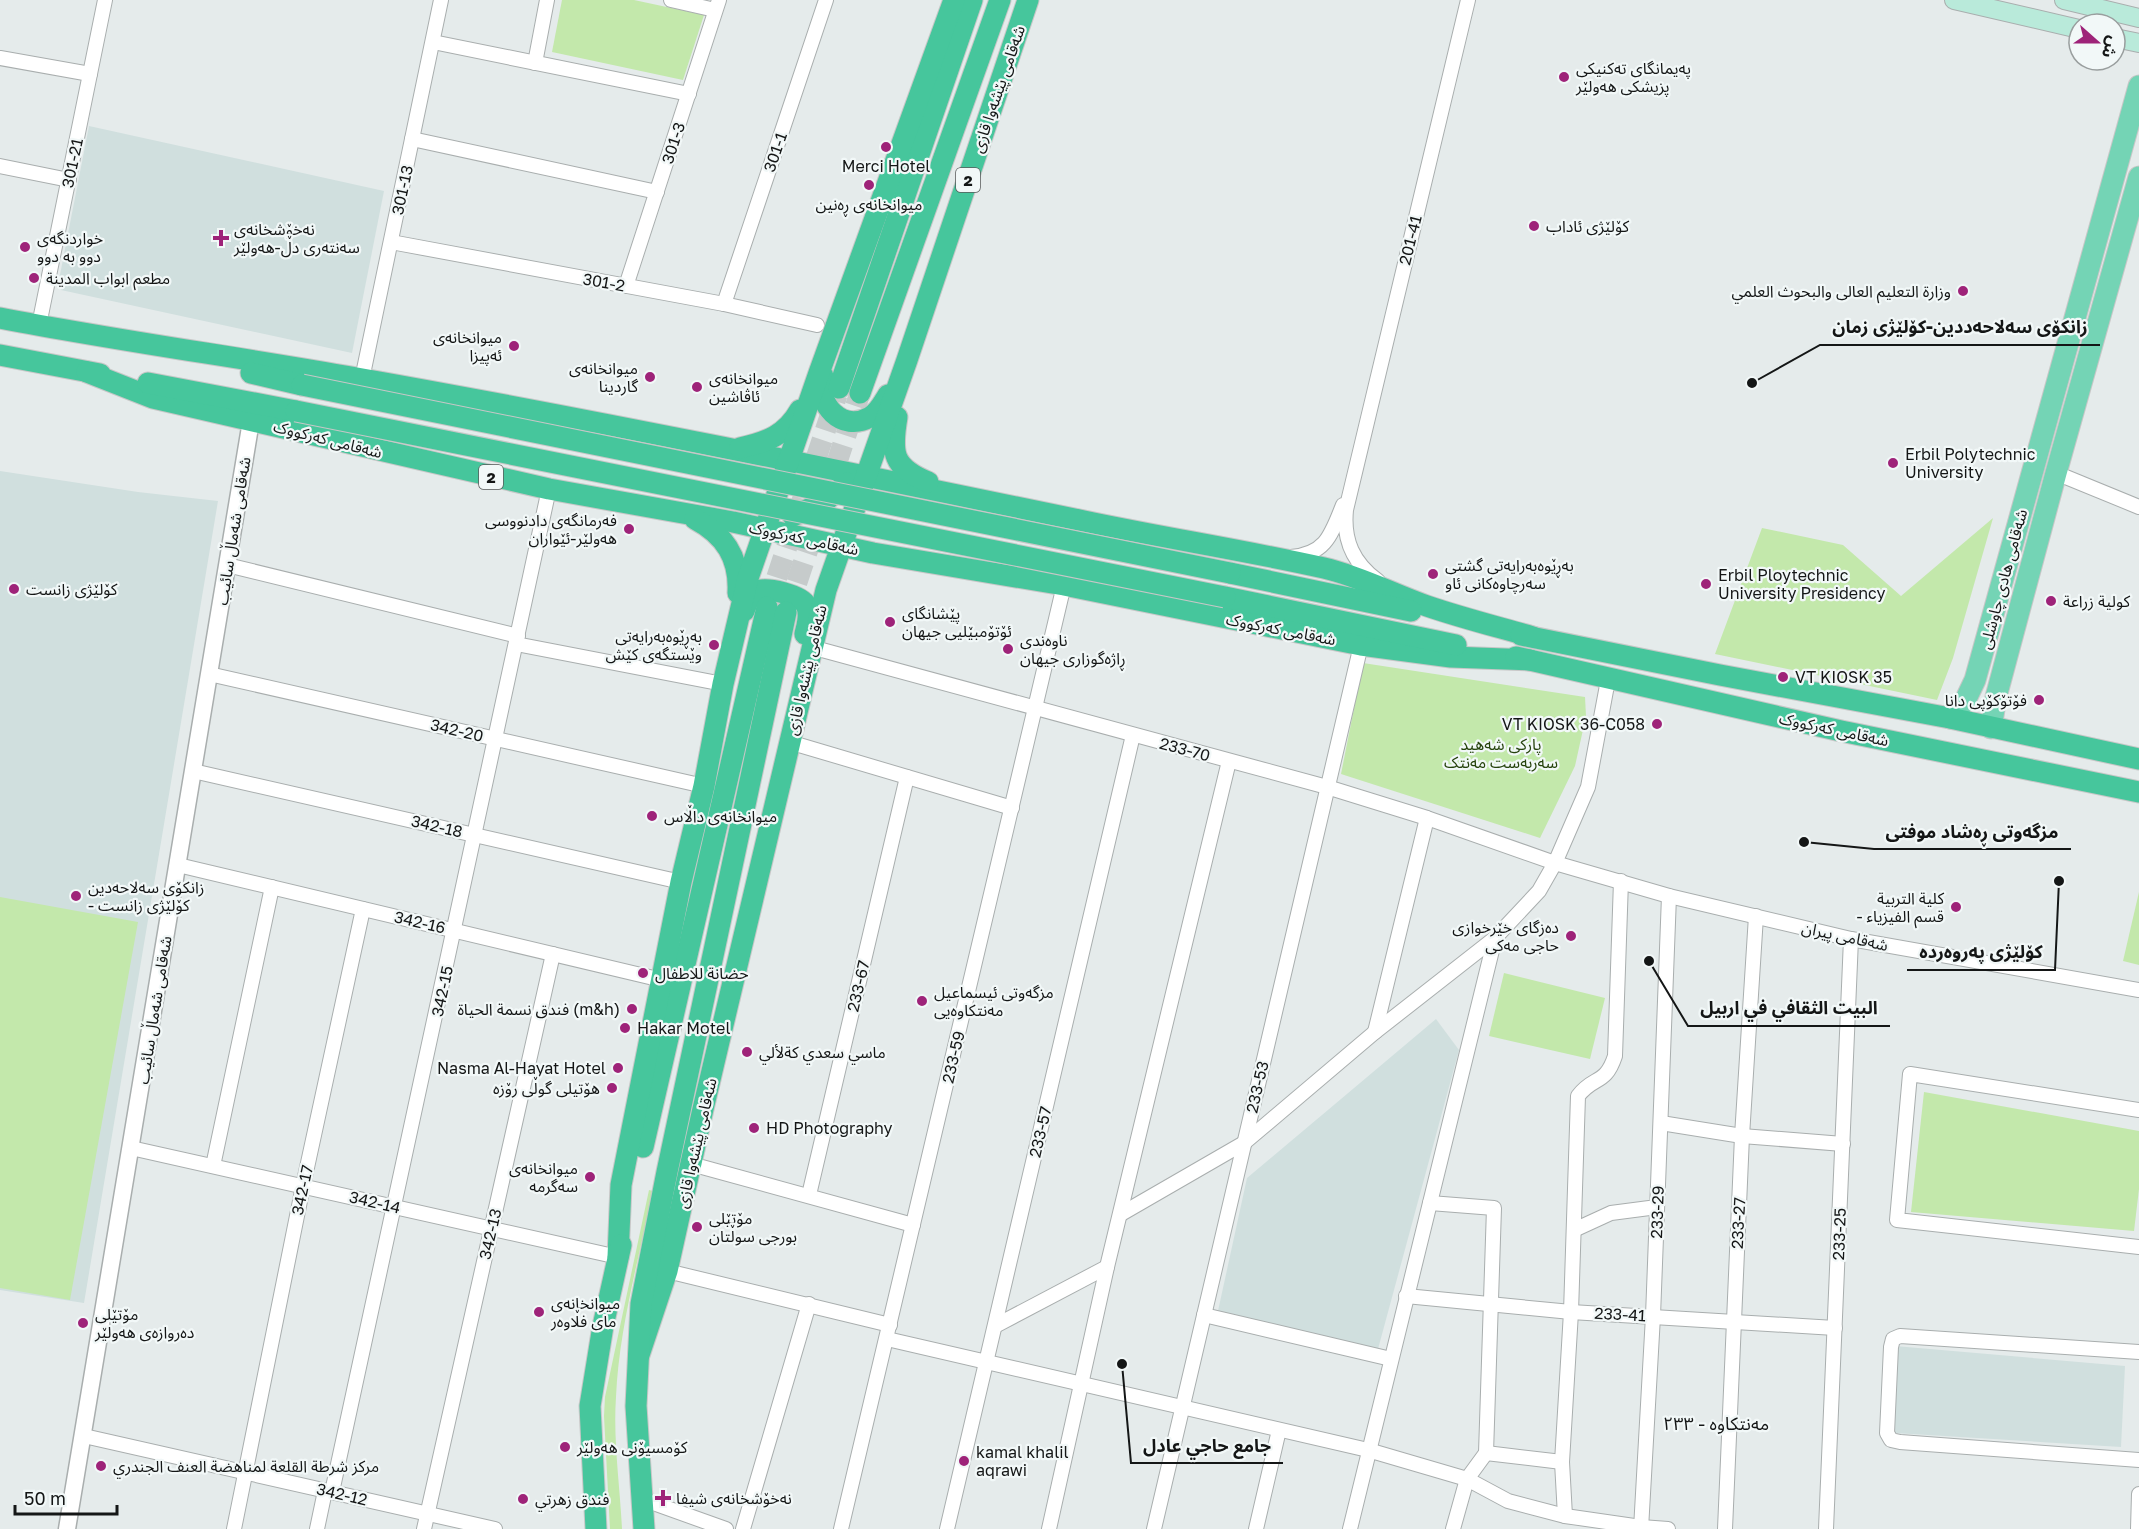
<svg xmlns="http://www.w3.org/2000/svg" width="2139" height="1529" font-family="'Golos Text','Noto Sans Arabic',sans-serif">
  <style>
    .built { fill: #d0dfde }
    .green { fill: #c3e8ab }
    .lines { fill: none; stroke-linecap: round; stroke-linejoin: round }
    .trunk-tunnel { stroke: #c6cbcb; stroke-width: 21; stroke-dasharray: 21 10; stroke-linecap: butt }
    .minor-casing { stroke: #a9aeae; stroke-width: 16 }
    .tertiary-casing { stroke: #a9aeae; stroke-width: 19 }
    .secondary-casing { stroke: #a9aeae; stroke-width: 20 }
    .primary-casing { stroke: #c7c7c7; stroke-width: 23 }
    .trunk-casing { stroke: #c7c7c7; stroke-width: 23 }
    .minor { stroke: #fff; stroke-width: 14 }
    .tertiary { stroke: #fff; stroke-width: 16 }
    .secondary { stroke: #b9eada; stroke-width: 18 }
    .primary { stroke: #74d4b5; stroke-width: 21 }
    .trunk { stroke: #46c69c; stroke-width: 21 }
    .trunk-bridge-casing { stroke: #c7c7c7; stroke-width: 23; stroke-linecap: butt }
    .trunk-bridge { stroke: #46c69c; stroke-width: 21 }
    .poi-dot { fill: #9e2379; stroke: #f2f8f8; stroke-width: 2 }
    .labels { text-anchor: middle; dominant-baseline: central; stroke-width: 4.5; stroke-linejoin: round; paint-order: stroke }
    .shield { fill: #f2f8f8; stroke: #575a5a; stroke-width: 1.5 }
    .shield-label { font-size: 15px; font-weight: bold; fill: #141616 }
    .poi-label { font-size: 16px; fill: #141616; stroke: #f2f8f8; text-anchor: start }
    .street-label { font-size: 16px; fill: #141616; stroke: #f2f8f8 }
    .park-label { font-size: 16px; fill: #26430d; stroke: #f2f8f8 }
    .neighbourhood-label { font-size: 18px; fill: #141616; stroke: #f2f8f8 }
    .leader { fill: none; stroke: #141616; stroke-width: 2 }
    .callout-dot { fill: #141616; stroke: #f2f8f8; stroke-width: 2 }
    .callout-label { font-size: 18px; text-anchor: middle; font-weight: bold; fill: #141616; stroke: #f2f8f8; stroke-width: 4.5; stroke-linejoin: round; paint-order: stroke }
  </style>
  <rect width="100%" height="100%" fill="#e5ebeb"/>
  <g class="built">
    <path d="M89,126L384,191L352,353L61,290L58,285Z"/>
    <path d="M0,471L138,492L218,501L84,1303L0,1290Z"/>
    <path d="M1436,1019L1459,1050L1378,1349L1218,1311L1247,1178Z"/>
    <path d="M1895,1346L2125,1366L2121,1447L1895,1433Z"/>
  </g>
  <g class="green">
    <path d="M562,0H634L704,15L683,80L552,52Z"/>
    <path d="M1993,518L1953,658L1937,700L1715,654L1762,528L1843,545L1901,596Z"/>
    <path d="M1363,663L1585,697L1586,716L1575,766L1540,838L1341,774Z"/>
    <path d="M2139,892V965L2123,961Z"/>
    <path d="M0,897L138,922L70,1300L0,1288Z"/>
    <path d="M1504,973L1605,998L1590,1059L1489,1036Z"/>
    <path d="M1924,1092L2139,1131V1189L2134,1231L1911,1212Z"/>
    <path d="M649,1190L653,1191C639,1258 619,1328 616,1397C613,1440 620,1486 622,1529H610L604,1416L605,1397Z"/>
  </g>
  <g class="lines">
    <g class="trunk-tunnel">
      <path d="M767,607L837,395"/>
      <path d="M787,612L860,393"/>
    </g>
    <g class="minor-casing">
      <g id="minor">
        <path d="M671,0L715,10"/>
        <path d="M433,42L689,94"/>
        <path d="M0,58L90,74"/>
        <path d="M535,63L547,0"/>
        <path d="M412,139L657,192"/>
        <path d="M0,166L69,180"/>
        <path d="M391,242L724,304L817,325"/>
        <path d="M626,286L719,0"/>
        <path d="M724,304L826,0"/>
        <path d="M39,325L105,0"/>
        <path d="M362,379L441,0"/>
        <path d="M2056,473L2139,507"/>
        <path d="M1291,557C1326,554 1331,535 1343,505"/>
        <path d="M227,565L518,636"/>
        <path d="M1378,581C1353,563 1343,540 1346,510L1468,0"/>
        <path d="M516,644L723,684"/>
        <path d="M811,647L1327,787L1427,818L1555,863L1669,896L1851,939L2139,990"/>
        <path d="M209,674L704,786"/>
        <path d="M789,742L1012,808"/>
        <path d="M193,771L681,882"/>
        <path d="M178,865L662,980"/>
        <path d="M1375,1032L1427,818"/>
        <path d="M2139,1110L1910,1074L1897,1220L2139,1247"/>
        <path d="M1661,1123L1742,1136L1843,1144"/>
        <path d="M131,1148L618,1257"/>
        <path d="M691,1164L913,1225"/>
        <path d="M213,1166L272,887"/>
        <path d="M809,1195L907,777"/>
        <path d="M1430,1203L1494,1208L1486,1453L1467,1479L1453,1529"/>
        <path d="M1121,1214L1244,1143L1375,1032L1495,938L1539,891L1555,863L1588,787L1608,680"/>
        <path d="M1574,1230L1611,1213L1657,1207"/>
        <path d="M667,1271L890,1325"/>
        <path d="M1406,1296L1571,1312L1835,1328"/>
        <path d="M1204,1315L1391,1359"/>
        <path d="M995,1326L1107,1267"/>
        <path d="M887,1339L1368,1450L1467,1479L1508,1501L1565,1516L1641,1527L1668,1529"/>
        <path d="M2139,1352L1900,1336L1893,1339L1891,1347L1887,1433L1891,1440L1900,1442L2139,1460"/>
        <path d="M84,1436L495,1529"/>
        <path d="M1486,1453L1562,1462"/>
        <path d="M332,1492L549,489"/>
        <path d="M642,1499L726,1529"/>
        <path d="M1565,1516L1562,1462L1571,1312L1578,1096C1594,1075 1605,1086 1615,1056L1621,881"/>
        <path d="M234,1529L303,1186L363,909"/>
        <path d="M317,1529L325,1491"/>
        <path d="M424,1529L553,954"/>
        <path d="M743,1529L809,1304"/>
        <path d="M841,1529L1064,585"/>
        <path d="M947,1529L1133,735"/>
        <path d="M1049,1529L1107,1267L1229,761"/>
        <path d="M1154,1529L1361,645"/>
        <path d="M1256,1529L1279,1430"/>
        <path d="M1350,1529L1495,938"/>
        <path d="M1641,1529L1653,1316L1669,896"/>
        <path d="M1725,1529L1742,1136L1756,916"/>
        <path d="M1826,1529L1851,939"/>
        <path d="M2138,1529L2139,1494"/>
      </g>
    </g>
    <g class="tertiary-casing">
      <path id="tertiary" d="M67,1529L251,421"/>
    </g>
    <g class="secondary-casing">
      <g id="secondary">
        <path d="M1954,0L2079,29"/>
        <path d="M2064,0L2139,18"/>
        <path d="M2115,38L2139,43"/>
      </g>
    </g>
    <g class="primary-casing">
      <g id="primary">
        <path d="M1950,718L1965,701L1975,680L2139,86"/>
        <path d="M1991,728L1996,697L2056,473L2139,177"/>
      </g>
    </g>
    <g class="trunk-casing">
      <g id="trunk">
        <path d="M0,318C119,341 238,357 357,378C600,421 842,471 1084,521C1164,538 1244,550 1324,568C1359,576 1393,594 1427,606C1462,618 1498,627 1533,637"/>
        <path d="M0,355L100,374"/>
        <path d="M87,372L153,398L549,489L733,522L873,553L1064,585L1361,645L1451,657L1530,660"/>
        <path d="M251,373L302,385"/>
        <path d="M823,376C815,404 842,433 870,417C879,412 883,403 888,395"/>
        <path d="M148,383L296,411"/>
        <path d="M839,388L972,0"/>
        <path d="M860,393L1000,0"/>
        <path d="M897,417C891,453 892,467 928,482"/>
        <path d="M740,448C767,442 786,435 800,410"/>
        <path d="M793,516L824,502L847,483"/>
        <path d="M695,519C725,535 740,558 738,593"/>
        <path d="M1230,573L1411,611"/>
        <path d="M1225,597L1456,645"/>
        <path d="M744,611C747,603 749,595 757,591C767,587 801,595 806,605C811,614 807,625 805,634"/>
        <path d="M1521,635L1720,675L1950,718L2139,759"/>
        <path d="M1516,657L1841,731L2139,792"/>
        <path d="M643,1147L767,607"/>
        <path d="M618,1257L621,1185L681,882L704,786L723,684L748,578L819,373L954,0"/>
        <path d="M639,1355L667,1271L703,1109L826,590L907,360L1028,0"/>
        <path d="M596,1529L590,1406L603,1326L621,1245"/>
        <path d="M644,1529L636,1406L641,1304L667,1172L786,612"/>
      </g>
    </g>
    <use href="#minor" class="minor"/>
    <use href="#tertiary" class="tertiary"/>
    <use href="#secondary" class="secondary"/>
    <use href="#primary" class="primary"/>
    <use href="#trunk" class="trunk"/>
    <g class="trunk-bridge-casing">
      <g id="trunk-bridge">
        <path d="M302,385L1230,573"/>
        <path d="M296,411L1225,597"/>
      </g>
    </g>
    <use href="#trunk-bridge" class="trunk-bridge"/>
  </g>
  <g class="poi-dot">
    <circle cx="1564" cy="77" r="6"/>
    <circle cx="886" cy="147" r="6"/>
    <circle cx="869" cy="185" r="6"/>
    <circle cx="1534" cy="226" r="6"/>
    <path d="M218 229h6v6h6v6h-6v6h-6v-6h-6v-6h6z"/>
    <circle cx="25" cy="247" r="6"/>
    <circle cx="34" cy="278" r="6"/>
    <circle cx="1963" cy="291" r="6"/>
    <circle cx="514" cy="346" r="6"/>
    <circle cx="650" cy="377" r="6"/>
    <circle cx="697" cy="387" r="6"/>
    <circle cx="1893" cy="463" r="6"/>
    <circle cx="629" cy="529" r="6"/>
    <circle cx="1433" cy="574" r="6"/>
    <circle cx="1706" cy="584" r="6"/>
    <circle cx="14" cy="589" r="6"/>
    <circle cx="2051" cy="601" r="6"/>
    <circle cx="890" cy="622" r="6"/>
    <circle cx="714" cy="645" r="6"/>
    <circle cx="1008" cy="649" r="6"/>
    <circle cx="1783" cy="677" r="6"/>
    <circle cx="2039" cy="700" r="6"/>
    <circle cx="1657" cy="724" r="6"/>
    <circle cx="652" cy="816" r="6"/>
    <circle cx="76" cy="896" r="6"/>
    <circle cx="1956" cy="907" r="6"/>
    <circle cx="1571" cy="936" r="6"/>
    <circle cx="643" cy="973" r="6"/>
    <circle cx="922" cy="1001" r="6"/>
    <circle cx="632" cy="1009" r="6"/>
    <circle cx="625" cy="1028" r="6"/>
    <circle cx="747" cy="1052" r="6"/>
    <circle cx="618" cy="1068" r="6"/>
    <circle cx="612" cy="1088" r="6"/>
    <circle cx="754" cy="1128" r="6"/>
    <circle cx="590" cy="1177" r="6"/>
    <circle cx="697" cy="1227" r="6"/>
    <circle cx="539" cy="1312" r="6"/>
    <circle cx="83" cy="1323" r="6"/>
    <circle cx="565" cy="1447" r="6"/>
    <circle cx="964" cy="1461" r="6"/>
    <circle cx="101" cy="1466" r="6"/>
    <path d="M660 1489h6v6h6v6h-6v6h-6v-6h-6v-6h6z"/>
    <circle cx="523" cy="1499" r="6"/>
  </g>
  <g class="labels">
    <g class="shield">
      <rect x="956" y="168" width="24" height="24" rx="4.5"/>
      <rect x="479" y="465" width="24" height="24" rx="4.5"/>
    </g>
    <g class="shield-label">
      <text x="968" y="180">2</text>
      <text x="491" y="477">2</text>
    </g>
    <g class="poi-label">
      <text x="1576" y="68">پەیمانگای تەکنیکی<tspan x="1576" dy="18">پزیشکی هەولێر</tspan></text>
      <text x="886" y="166" text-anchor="middle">Merci Hotel</text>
      <text x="869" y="204" text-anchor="middle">میوانخانەی ڕەنین</text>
      <text x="1546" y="226">کۆلێژی ئاداب</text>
      <text x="234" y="229">نەخۆشخانەی<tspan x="234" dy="18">سەنتەری دڵ-هەولێر</tspan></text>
      <text x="37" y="238">خواردنگەی<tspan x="37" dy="18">دوو بە دوو</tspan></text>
      <text x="46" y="278">مطعم ابواب المدينة</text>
      <text x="1951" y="291" text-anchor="end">وزارة التعليم العالى والبحوث العلمي</text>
      <text x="502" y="337" text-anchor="end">میوانخانەی<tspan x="502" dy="18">ئەپیزا</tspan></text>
      <text x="638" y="368" text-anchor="end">میوانخانەی<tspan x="638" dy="18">گاردینا</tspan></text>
      <text x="709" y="378">میوانخانەی<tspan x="709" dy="18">ئاڤاشین</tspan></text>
      <text x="1905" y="454">Erbil Polytechnic<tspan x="1905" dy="18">University</tspan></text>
      <text x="617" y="520" text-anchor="end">فه‌رمانگه‌ی دادنووسی<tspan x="617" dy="18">هه‌ولێر-ئێواران</tspan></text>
      <text x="1445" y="565">بەڕێوەبەرایەتی گشتی<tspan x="1445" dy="18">سەرچاوەکانی ئاو</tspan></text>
      <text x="1718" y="575">Erbil Ploytechnic<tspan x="1718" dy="18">University Presidency</tspan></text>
      <text x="26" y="589">کۆلێژی زانست</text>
      <text x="2063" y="601">كولية زراعة</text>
      <text x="902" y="613">پێشانگای<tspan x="902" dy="18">ئۆتۆمبێلیی جیھان</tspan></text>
      <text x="702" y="636" text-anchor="end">بەڕێوەبەرایەتی<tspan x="702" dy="18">وێستگەی کێش</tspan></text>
      <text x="1020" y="640">ناوەندی<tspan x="1020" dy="18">ڕاژەگوزاری جیهان</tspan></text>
      <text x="1795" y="677">VT KIOSK 35</text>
      <text x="2027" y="700" text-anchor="end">فۆتۆکۆپی دانا</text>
      <text x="1645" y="724" text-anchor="end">VT KIOSK 36-C058</text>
      <text x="664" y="816">میوانخانەی داڵاس</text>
      <text x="88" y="887">زانکۆی سەلاحەدین<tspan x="88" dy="18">- کۆلێژی زانست</tspan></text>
      <text x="1944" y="898" text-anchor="end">كلية التربية<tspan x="1944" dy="18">- قسم الفيزياء</tspan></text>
      <text x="1559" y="927" text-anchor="end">دەزگای خێرخوازی<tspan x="1559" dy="18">حاجی مەکی</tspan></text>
      <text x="655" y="973">حضانة للاطفال</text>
      <text x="934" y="992">مزگەوتی ئیسماعیل<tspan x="934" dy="18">مەنتکاوەیی</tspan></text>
      <text x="620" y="1009" text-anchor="end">فندق نسمة الحياة (m&amp;h)</text>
      <text x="637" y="1028">Hakar Motel</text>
      <text x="759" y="1052">ماسي سعدي كةلألي</text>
      <text x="606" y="1068" text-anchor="end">Nasma Al-Hayat Hotel</text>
      <text x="600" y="1088" text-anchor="end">هۆتیلی گوڵی رۆزه</text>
      <text x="766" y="1128">HD Photography</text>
      <text x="578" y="1168" text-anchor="end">میوانخانەی<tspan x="578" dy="18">سەگرمە</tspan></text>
      <text x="709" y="1218">مۆتێلی<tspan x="709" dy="18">بورجی سوڵتان</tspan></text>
      <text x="551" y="1303">میوانخانەی<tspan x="551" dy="18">مای فڵاوەر</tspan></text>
      <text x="95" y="1314">مۆتێلی<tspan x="95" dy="18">دەروازەی هەولێر</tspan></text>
      <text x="577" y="1447">کۆمسیۆنی هەولێر</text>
      <text x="976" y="1452">kamal khalil<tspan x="976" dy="18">aqrawi</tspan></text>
      <text x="113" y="1466">مركز شرطة القلعة لمناهضة العنف الجندري</text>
      <text x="676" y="1498">نەخۆشخانەی شیفا</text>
      <text x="535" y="1499">فندق زهرتي</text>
    </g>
    <g class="street-label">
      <text transform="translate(998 89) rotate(-71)">شەقامی پێشەوا قازی</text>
      <text transform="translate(673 143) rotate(-72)">301-3</text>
      <text transform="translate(775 152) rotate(-71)">301-1</text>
      <text transform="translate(72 163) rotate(-78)">301-21</text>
      <text transform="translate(402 190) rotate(-78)">301-13</text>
      <text transform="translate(1410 240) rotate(-76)">201-41</text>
      <text transform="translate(604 282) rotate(10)">301-2</text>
      <text transform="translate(328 439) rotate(14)">شەقامی کەرکووک</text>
      <text transform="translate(233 531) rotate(-81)">شەقامی شەماڵ سائیب</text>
      <text transform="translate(804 538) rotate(12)">شەقامی کەرکووک</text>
      <text transform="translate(2003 579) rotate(-75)">شەقامی هادی چاوشلی</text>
      <text transform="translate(1281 629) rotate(11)">شەقامی کەرکووک</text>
      <text transform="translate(806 670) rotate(-77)">شەقامی پێشەوا قازی</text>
      <text transform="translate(1834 729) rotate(12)">شەقامی کەرکووک</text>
      <text transform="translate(457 730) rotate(13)">342-20</text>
      <text transform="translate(1185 749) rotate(15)">233-70</text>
      <text transform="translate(437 826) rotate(13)">342-18</text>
      <text transform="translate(420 922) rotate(13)">342-16</text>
      <text transform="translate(1845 936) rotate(12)">شەقامی پیران</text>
      <text transform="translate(858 986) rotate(-77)">233-67</text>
      <text transform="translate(442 991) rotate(-78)">342-15</text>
      <text transform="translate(154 1010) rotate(-81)">شەقامی شەماڵ سائیب</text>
      <text transform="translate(953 1057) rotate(-77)">233-59</text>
      <text transform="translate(1257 1087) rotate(-77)">233-53</text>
      <text transform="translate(1040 1132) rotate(-77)">233-57</text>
      <text transform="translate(696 1143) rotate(-77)">شەقامی پێشەوا قازی</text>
      <text transform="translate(302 1190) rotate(-78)">342-17</text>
      <text transform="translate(375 1202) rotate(13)">342-14</text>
      <text transform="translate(1657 1212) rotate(-88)">233-29</text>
      <text transform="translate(1738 1223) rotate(-87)">233-27</text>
      <text transform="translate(490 1234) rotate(-77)">342-13</text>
      <text transform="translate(1839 1234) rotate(-88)">233-25</text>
      <text transform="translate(1620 1314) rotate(3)">233-41</text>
      <text transform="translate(342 1494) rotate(13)">342-12</text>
    </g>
    <g class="park-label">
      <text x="1501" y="744">پارکی شەهید<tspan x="1501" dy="18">سەربەست مەنتک</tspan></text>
    </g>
    <g class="neighbourhood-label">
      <text x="1716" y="1423">مەنتکاوە - ٢٣٣</text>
    </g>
  </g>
  <path class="leader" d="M1752 383L1820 345H2100M1804 842L1874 849H2071M2059 881L2055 970H1907M1649 961L1688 1026H1890M1122 1364L1131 1463H1283"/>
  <g class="callout-dot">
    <circle cx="1752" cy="383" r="6"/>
    <circle cx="1804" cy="842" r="6"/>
    <circle cx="2059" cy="881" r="6"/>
    <circle cx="1649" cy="961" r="6"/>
    <circle cx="1122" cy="1364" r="6"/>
  </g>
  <g class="callout-label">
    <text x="1960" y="333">زانکۆی سەلاحەددین-کۆلێژی زمان</text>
    <text x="1972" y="838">مزگەوتی ڕەشاد موفتی</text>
    <text x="1981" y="958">کۆلێژی پەروەردە</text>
    <text x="1789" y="1014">البيت الثقافي في اربيل</text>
    <text x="1207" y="1452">جامع حاجي عادل</text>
  </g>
  <g transform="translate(2097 42) rotate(111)"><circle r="28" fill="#f2f8f8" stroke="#999e9e" stroke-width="1.5"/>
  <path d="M0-4.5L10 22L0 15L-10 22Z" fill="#9e2379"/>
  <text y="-9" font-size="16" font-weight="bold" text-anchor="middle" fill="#141616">ش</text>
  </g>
  <path d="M15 1505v9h102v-9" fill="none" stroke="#141616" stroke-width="3"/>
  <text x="24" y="1505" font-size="18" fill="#141616" stroke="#f2f8f8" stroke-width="4.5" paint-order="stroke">50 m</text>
</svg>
